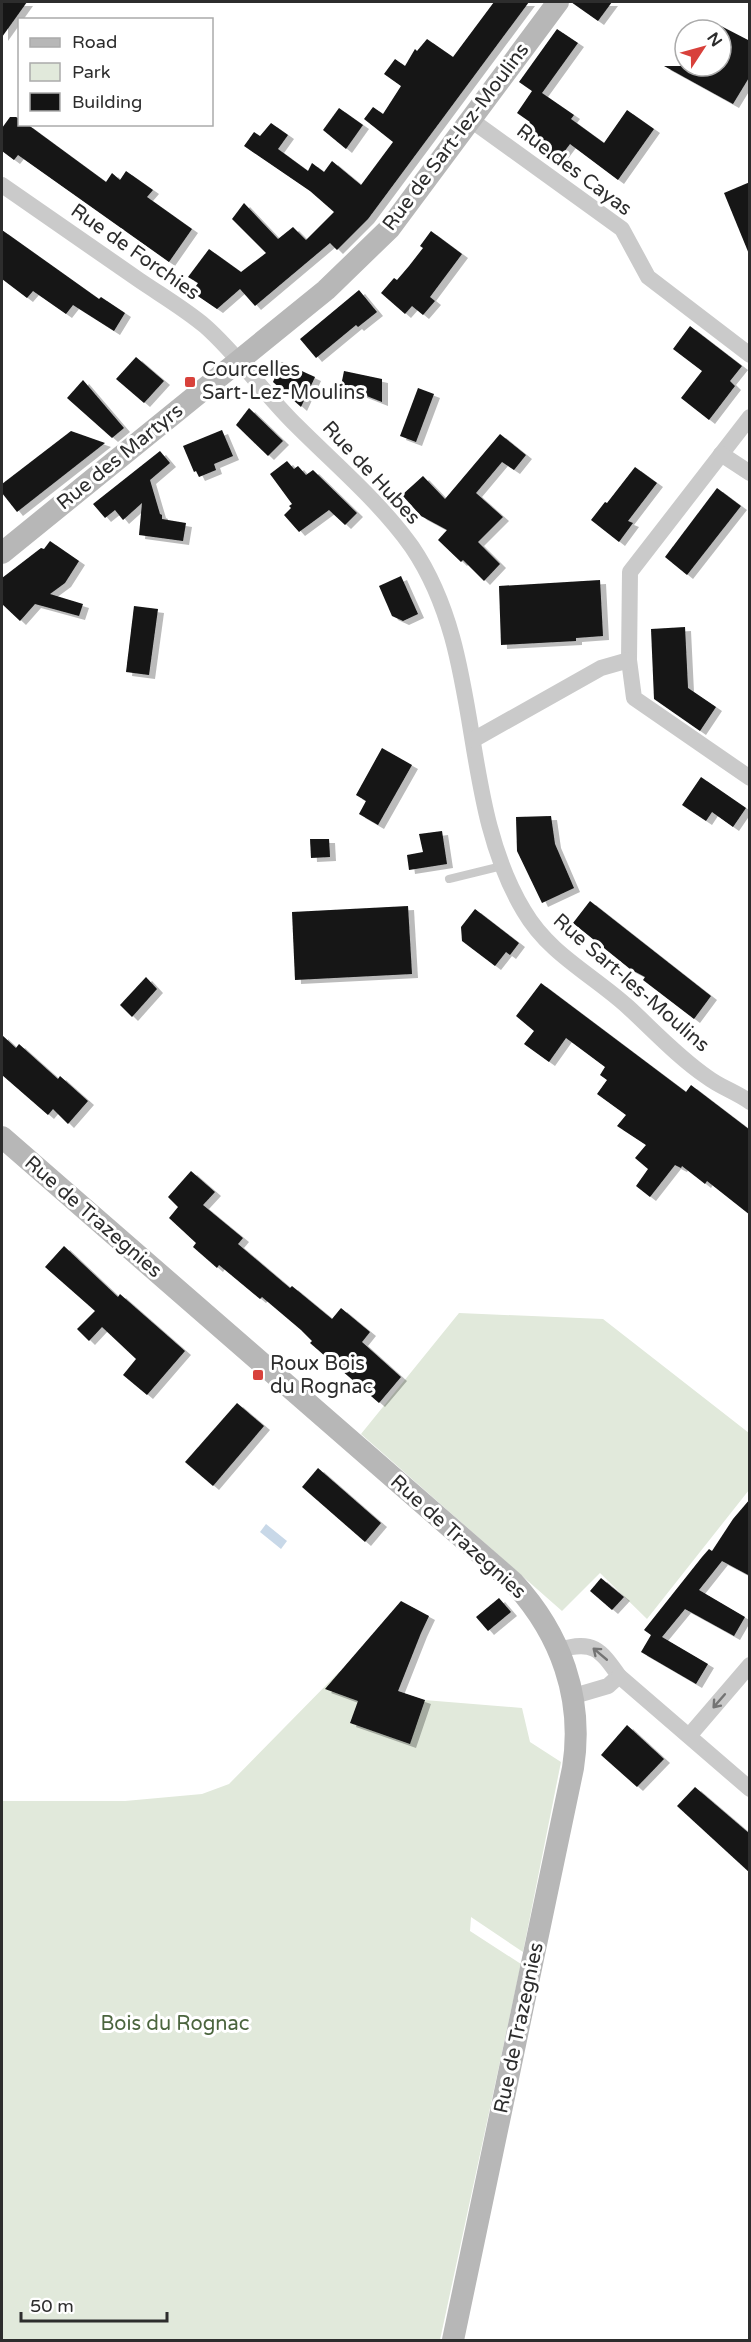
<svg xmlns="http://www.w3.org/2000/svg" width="751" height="2342" font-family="'Varela Round',sans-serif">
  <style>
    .green { fill: #e1e9db }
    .water { fill: #c8d8e8 }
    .building { fill: #141414; filter: url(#shadow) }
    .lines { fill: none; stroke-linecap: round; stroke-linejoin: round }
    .service { stroke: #cacaca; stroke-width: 8 }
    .minor { stroke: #cacaca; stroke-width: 16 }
    .secondary { stroke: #b7b7b7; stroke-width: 22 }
    .oneway { stroke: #747474 }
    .poi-dot { fill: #d8413b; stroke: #fff; stroke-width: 2 }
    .labels { text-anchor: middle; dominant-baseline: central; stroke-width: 6; stroke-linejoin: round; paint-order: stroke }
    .street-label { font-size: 20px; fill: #2d2d2d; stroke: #fff }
    .poi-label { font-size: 20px; fill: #2d2d2d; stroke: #fff; text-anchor: start }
    .park-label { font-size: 20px; fill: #4b653e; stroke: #fff }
  </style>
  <defs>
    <filter id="shadow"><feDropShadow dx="6" dy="4" stdDeviation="0" flood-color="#0004"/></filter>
  </defs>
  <rect width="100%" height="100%" fill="#fff"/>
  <g class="green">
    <path d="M459,1313L603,1319L749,1433V1490L647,1619L600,1573L562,1611L361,1434Z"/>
    <path d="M339,1672L366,1681L350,1723L410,1743L424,1700L522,1708L530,1742L561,1762L523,1952L471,1917L470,1931L521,1964L440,2340H2V1801H125L202,1794L229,1784Z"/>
  </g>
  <path class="water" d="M266,1524L287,1541L281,1549L260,1532Z"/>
  <g class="building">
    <path d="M2,2H27L2,37Z"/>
    <path d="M494,2H529L368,219L337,250L330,243L255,306L240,289L217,309L192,292L198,283L188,277L209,249L241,272L266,253L232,219L244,203L278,239L293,227L306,240L334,212L310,191L244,146L254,132L260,136L271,123L288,135L278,149L308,171L312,163L324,172L332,161L361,185L393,142L364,119L373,107L383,114L401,86L384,74L395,59L405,66L415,49L417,51L427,39L453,57Z"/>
    <path d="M571,2H612L598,21Z"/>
    <path d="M721,26L750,41V76L733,104L664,66H721Z"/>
    <path d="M557,29L578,43L542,93L574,115L571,119L604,143L627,110L654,129L618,180L570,144L555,164L519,136L530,122L517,113L532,91L519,82Z"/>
    <path d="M339,108L363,125L346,149L323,130Z"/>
    <path d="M10,117H16L20,119V124H27L106,182L112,173L120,180L126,171L153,190L147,197L192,229L169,262L18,155L14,160L2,151V128Z"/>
    <path d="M750,182V253L749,254L724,193Z"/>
    <path d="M2,230L99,299L101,297L125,313L114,331L73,305L66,314L33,291L27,298L2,279Z"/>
    <path d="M431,231L462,254L430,297L435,301L423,315L412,306L405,314L381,293L394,278L397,280L409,266L423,248L420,246Z"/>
    <path d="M359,290L377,312L358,327L356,325L316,358L300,339Z"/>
    <path d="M690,326L742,366L730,381L735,386L709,420L681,398L702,371L673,349Z"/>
    <path d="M136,357L164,381L144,403L116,379Z"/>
    <path d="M282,362L315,377L301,407L273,382Z"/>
    <path d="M344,371L382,379V402L341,386Z"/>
    <path d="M83,380L124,428L112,438L67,398Z"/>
    <path d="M418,388L434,394L416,442L400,436Z"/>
    <path d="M249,408L283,441L268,456L236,425Z"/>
    <path d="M222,430L233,456L214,464L216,470L199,477L196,471L194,472L183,446Z"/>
    <path d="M71,431L105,443L17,512L2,493V484Z"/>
    <path d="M500,434L526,455L514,470L502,462L476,493L503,517L478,542L500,564L484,581L463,560L461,562L438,540L447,530L421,516L402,495L423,476L445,499Z"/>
    <path d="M160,451L170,463L150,480L160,514L162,515V519L186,523L183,541L139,535L142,503L123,520L115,510L105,518L93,504Z"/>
    <path d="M287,461L294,469L298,466L306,475L313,470L357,513L345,525L329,510L299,532L284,515L291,508L289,506L292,504L270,474Z"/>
    <path d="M635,467L657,483L628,521L633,523L619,542L591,520L605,502L607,503Z"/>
    <path d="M717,488L741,506L687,575L665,557Z"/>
    <path d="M50,541L79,561L65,583L50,594L83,604L79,616L35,604L20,621L2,604V578L41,548L44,549Z"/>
    <path d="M401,576L418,614L403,621L392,616L379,586Z"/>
    <path d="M600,580L603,636L576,638V641L501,645L499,586Z"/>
    <path d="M134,606L158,609L149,675L126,672Z"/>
    <path d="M685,627L688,688L716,707L700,731L654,699L651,629Z"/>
    <path d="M382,748L412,765L378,825L359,814L366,801L356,795Z"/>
    <path d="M701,777L746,808L733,827L712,812L706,821L682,805Z"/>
    <path d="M551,816L555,844L574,888L542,903L517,851L516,817Z"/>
    <path d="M442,831L447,864L409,870L407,855L423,852L419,834Z"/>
    <path d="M310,839H329L330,857L311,858Z"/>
    <path d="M590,901L711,996L694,1019L643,980L645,977L630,969L573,923Z"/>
    <path d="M408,906L412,974L295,980L292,912Z"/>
    <path d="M475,909L519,943L510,955L506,952L495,966L462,941L461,927Z"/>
    <path d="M146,977L157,989L132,1017L120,1005Z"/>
    <path d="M541,983L686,1092L691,1085L750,1130V1215L707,1181L705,1184L682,1166L681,1168L675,1165L650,1197L636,1186L648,1169L635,1158L646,1145L617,1126L626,1115L597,1094L607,1080L600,1075L605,1067L566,1038L549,1062L524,1044L534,1031L516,1016Z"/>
    <path d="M2,1035L16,1048L19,1044L58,1079L60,1076L88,1101L68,1124L53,1109L48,1115L2,1075Z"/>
    <path d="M191,1171L215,1192L203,1205L243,1238L238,1244L290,1288L292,1286L332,1319L341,1308L370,1332L362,1342L401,1377L379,1403L310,1343L312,1341L301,1330L262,1297L260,1299L219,1265L217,1268L193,1247L196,1243L169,1218L178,1207L168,1197Z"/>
    <path d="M64,1246L118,1297L120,1294L185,1351L147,1395L123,1375L136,1359L102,1327L89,1341L77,1329L95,1311L45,1267Z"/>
    <path d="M237,1403L264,1426L213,1486L185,1462Z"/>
    <path d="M318,1468L381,1523L365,1542L302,1487Z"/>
    <path d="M750,1499V1576L722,1561L699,1590L745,1617L734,1636L685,1609L662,1637L708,1664L696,1684L641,1652L651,1635L644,1630L702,1557L709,1549L712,1551L733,1519Z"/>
    <path d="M601,1578L624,1597L612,1610L590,1591Z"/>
    <path d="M499,1598L511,1612L488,1631L476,1617Z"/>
    <path d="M401,1601L429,1616L421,1633L398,1691L425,1700L410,1744L350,1723L358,1701L325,1689Z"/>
    <path d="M627,1725L664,1759L637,1787L601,1755Z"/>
    <path d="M695,1787L750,1834V1873L677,1806Z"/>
  </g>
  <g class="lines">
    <path class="service" d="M449,879L502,866"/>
    <g class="minor">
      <path d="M471,120L622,229L648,277L750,355"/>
      <path d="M2,185C47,216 93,248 139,280C161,295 185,309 205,326C239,356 264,394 297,426C336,465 380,502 412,547C486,656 457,800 524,911C549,954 593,975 628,1007C654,1031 678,1057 707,1077C720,1087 736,1092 750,1102"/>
      <path d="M750,417L630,572L629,660L634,698L750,778"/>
      <path d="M721,454L750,473"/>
      <path d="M473,740L601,668L629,660"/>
      <path d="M559,1650C593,1640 600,1649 619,1676L608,1686L574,1696"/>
      <path d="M619,1676L750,1789"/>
      <path d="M689,1736L750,1665"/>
    </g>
    <g class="secondary">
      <path d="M2,553L326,290L390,228L558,2"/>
      <path d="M2,1137L513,1582C561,1634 584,1698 573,1768L453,2340"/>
    </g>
  </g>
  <defs><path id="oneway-shaft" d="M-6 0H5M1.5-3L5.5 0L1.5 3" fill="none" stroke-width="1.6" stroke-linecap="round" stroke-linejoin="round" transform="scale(1.5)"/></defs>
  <g class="oneway">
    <use href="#oneway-shaft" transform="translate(600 1654) rotate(-140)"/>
    <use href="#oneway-shaft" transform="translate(719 1701) rotate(131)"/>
  </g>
  <g class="poi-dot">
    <rect x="184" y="376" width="12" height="12" rx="3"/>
    <rect x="252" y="1369" width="12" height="12" rx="3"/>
  </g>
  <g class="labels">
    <g class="street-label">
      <text transform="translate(456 137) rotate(-53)">Rue de Sart-lez-Moulins</text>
      <text transform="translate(574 170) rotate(37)">Rue des Cayas</text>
      <text transform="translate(135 252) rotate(35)">Rue de Forchies</text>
      <text transform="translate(120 457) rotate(-39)">Rue des Martyrs</text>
      <text transform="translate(371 473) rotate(47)">Rue de Hubes</text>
      <text transform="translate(631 983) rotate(41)">Rue Sart-les-Moulins</text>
      <text transform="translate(93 1217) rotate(41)">Rue de Trazegnies</text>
      <text transform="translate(458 1537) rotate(42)">Rue de Trazegnies</text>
      <text transform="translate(519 2028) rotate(-78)">Rue de Trazegnies</text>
    </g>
    <g class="poi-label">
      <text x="202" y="370">Courcelles<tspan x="202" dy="23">Sart-Lez-Moulins</tspan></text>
      <text x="270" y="1364">Roux Bois<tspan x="270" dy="23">du Rognac</tspan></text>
    </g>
    <g class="park-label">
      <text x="175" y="2024">Bois du Rognac</text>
    </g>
  </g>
  <rect width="751" height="2342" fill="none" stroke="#2d2d2d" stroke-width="6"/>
  <rect x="18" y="18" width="195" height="108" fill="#ffffff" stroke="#ababab" stroke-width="1.5"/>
  <rect x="30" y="38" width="30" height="9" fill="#b7b7b7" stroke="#ababab" stroke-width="1.5"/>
  <text x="72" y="48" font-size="18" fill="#2d2d2d">Road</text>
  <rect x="30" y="63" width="30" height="18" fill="#e1e9db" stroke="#ababab" stroke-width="1.5"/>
  <text x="72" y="78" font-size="18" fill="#2d2d2d">Park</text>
  <rect x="30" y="93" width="30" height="18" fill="#141414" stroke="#ababab" stroke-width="1.5"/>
  <text x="72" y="108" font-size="18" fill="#2d2d2d">Building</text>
  <g transform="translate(703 48) rotate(54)"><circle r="28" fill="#ffffff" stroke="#ababab" stroke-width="1.5"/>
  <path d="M0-4.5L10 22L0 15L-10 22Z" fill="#d8413b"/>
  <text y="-9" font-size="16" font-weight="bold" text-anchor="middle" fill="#2d2d2d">N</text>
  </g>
  <path d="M21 2312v9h146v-9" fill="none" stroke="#2d2d2d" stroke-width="3"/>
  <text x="30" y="2312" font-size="18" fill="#2d2d2d" stroke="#ffffff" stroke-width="4.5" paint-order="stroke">50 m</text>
</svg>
